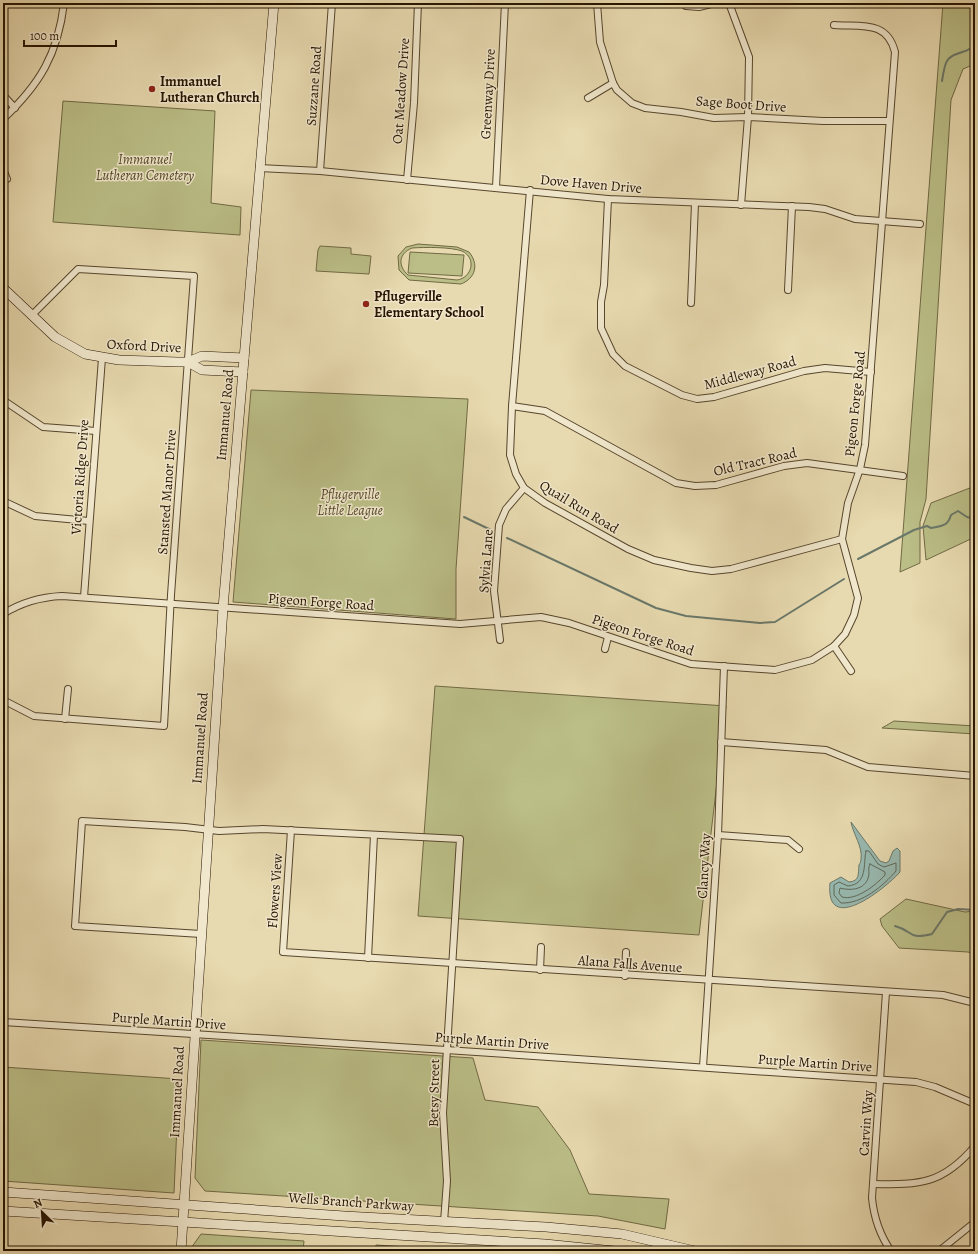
<svg xmlns="http://www.w3.org/2000/svg" width="978" height="1254" font-family="Alegreya,serif">
  <style>
    .green { fill: #bbbe87; stroke: #706944; fill-rule: evenodd }
    .water { fill: #98bab1; stroke: #6a786a }
    .lines { fill: none; stroke-linecap: round; stroke-linejoin: round }
    .shore { stroke: #5f6758; stroke-width: 1 }
    .stream { stroke: #6a786a; stroke-width: 2 }
    .street-casing { stroke: #56462c; stroke-width: 8 }
    .secondary-casing { stroke: #261400; stroke-width: 10 }
    .street { stroke: #f0e7cc; stroke-width: 6 }
    .secondary { stroke: #f0e7cc; stroke-width: 9 }
    .poi-dot { fill: #8f2418; stroke: #f0e7cc; stroke-width: 1.5 }
    .labels { text-anchor: middle; dominant-baseline: central; stroke-width: 3; stroke-linejoin: round; paint-order: stroke }
    .poi-label { font-size: 14px; font-weight: bold; fill: #261400; stroke: #f0e7cc; text-anchor: start }
    .street-label { font-size: 14px; fill: #261400; stroke: #f0e7cc }
    .park-label { font-size: 14px; font-style: italic; fill: #534728; stroke: #f0e7cc }
  </style>
  <rect width="100%" height="100%" fill="#e8dab0"/>
  <filter id="stains"><feTurbulence type="fractalNoise" baseFrequency=".005" numOctaves="4"/><feColorMatrix values="0 0 0 0 .2 0 0 0 0 .09 0 0 0 0 .02 0 0 0 .5 -.17"/></filter>
  <radialGradient id="worn" r=".72"><stop offset=".6" stop-color="#630" stop-opacity="0"/><stop offset="1" stop-color="#630" stop-opacity=".3"/></radialGradient>
  <g class="green">
    <path d="M943,3H975V64L963,69L951,100L926,499L920,522V563L900,572Z"/>
    <path d="M63,101L215,111L211,203L241,207L240,235L53,222Z"/>
    <path d="M418,244L457,247L469,252C479,264 476,278 461,284L409,280L399,270L398,256L406,247ZM412,248C425,247 451,247 462,251C477,258 472,278 457,280L408,275C398,266 398,254 412,248Z"/>
    <path d="M320,246L351,248V254L371,256L369,274L316,271L318,250Z"/>
    <path d="M410,252L464,255L462,276L408,273Z"/>
    <path d="M251,390L468,399L456,569V619L233,602Z"/>
    <path d="M975,486V537L926,560L923,526L931,503Z"/>
    <path d="M435,686L726,706L699,935L418,916Z"/>
    <path d="M894,721L975,726V734L882,728Z"/>
    <path d="M906,899L965,912L975,911V954L968,952L899,948L882,926L880,919Z"/>
    <path d="M201,1040L473,1058L485,1100L538,1107L570,1150L589,1194L669,1199L665,1229L598,1216L205,1191L195,1178Z"/>
    <path d="M3,1067L179,1079L174,1193L3,1181Z"/>
    <path d="M201,1234L304,1241L303,1251H189Z"/>
    <path d="M376,1245L472,1251H375Z"/>
  </g>
  <path class="water" d="M851,822L880,861L886,863L889,861L893,851L897,848L900,851V872C886,888 825,937 830,883L841,877L849,882C860,881 858,874 859,865C860,863 861,862 861,859C863,847 853,834 851,822Z"/>
  <g class="lines">
    <g class="shore">
      <path d="M866,851H869L878,864L884,867L896,863V871C883,886 862,904 841,903L834,895V885L839,882L848,886C868,884 863,864 866,851Z"/>
      <path d="M870,864L885,872V875C876,885 856,901 842,897L839,893L840,888C851,891 867,890 869,874C869,870 868,868 870,864Z"/>
    </g>
    <g class="stream">
      <path d="M942,81C943,75 944,68 946,63C951,51 968,54 975,45"/>
      <path d="M464,517L491,530"/>
      <path d="M507,538L656,608L686,616L760,623L775,622L844,579"/>
      <path d="M858,559L914,530L927,526L931,528C942,526 948,526 951,515L958,511L967,517L975,519"/>
      <path d="M895,926C914,931 907,940 932,934L947,912L958,909L975,910"/>
    </g>
    <g class="street-casing">
      <g id="street">
        <path d="M597,3L600,42L613,83L617,90L632,103L645,108L681,112L714,118L748,117L823,121H889"/>
        <path d="M729,3L749,57L748,117L741,205"/>
        <path d="M686,6L699,7L715,3"/>
        <path d="M3,95L15,108"/>
        <path d="M588,98L613,83"/>
        <path d="M3,119C40,84 58,54 64,3"/>
        <path d="M259,168L320,171L608,199L809,207L825,209L855,219L920,224"/>
        <path d="M3,169L7,179"/>
        <path d="M320,171L332,3"/>
        <path d="M407,180L414,103L418,3"/>
        <path d="M496,187L505,3"/>
        <path d="M530,190L512,406L510,455L516,474L524,488L545,503L628,549L654,560L691,568L712,571L731,569L842,539"/>
        <path d="M608,199L604,285L601,302V328L613,354L625,366L682,395L697,399L714,397L804,371L825,368L871,372"/>
        <path d="M788,290L792,206"/>
        <path d="M691,303L695,203"/>
        <path d="M3,400L43,427L96,431"/>
        <path d="M512,406L545,411L676,483L695,486L716,485L784,466L807,463L903,476"/>
        <path d="M3,501L35,516L89,521"/>
        <path d="M84,597L102,358"/>
        <path d="M3,614C22,602 40,597 62,596L460,624L541,617L569,623L691,664L775,670L812,660L834,646L845,634L854,615L858,598L842,539L848,503L860,469L865,445L895,52C887,20 861,27 834,25"/>
        <path d="M500,640L494,591L499,525L506,509L524,488"/>
        <path d="M834,646L851,671"/>
        <path d="M605,649L608,637"/>
        <path d="M3,700L34,716L164,726L171,595L194,276L78,269L32,315"/>
        <path d="M65,719L68,689"/>
        <path d="M721,742L826,750L868,767L975,776"/>
        <path d="M291,830L283,952L943,995L975,1003"/>
        <path d="M718,835L788,840L799,849"/>
        <path d="M201,934L75,926L82,821L185,827L219,831L263,829L460,839L443,1113L447,1181L444,1222"/>
        <path d="M368,958L374,835"/>
        <path d="M540,970L541,947"/>
        <path d="M625,976L626,952"/>
        <path d="M886,992L872,1198C874,1218 879,1234 891,1251"/>
        <path d="M3,1022L446,1050L916,1082L935,1087L975,1104"/>
        <path d="M703,1067L718,835L724,666"/>
        <path d="M874,1184C920,1185 943,1184 975,1146"/>
        <path d="M939,1251L975,1222"/>
      </g>
    </g>
    <g class="secondary-casing">
      <g id="secondary">
        <path d="M3,288L55,337L85,354L119,360L178,362H188L202,356L244,358"/>
        <path d="M188,362L202,370L243,372"/>
        <path d="M3,1192L344,1216L546,1227L622,1234L695,1251"/>
        <path d="M3,1211L545,1244L614,1251"/>
        <path d="M181,1251L223,608L274,3"/>
      </g>
    </g>
    <use href="#street" class="street"/>
    <use href="#secondary" class="secondary"/>
  </g>
  <g class="poi-dot">
    <circle cx="152" cy="89" r="4"/>
    <circle cx="366" cy="304" r="4"/>
  </g>
  <g class="labels">
    <g class="poi-label">
      <text x="160" y="81">Immanuel<tspan x="160" dy="16">Lutheran Church</tspan></text>
      <text x="374" y="296">Pflugerville<tspan x="374" dy="16">Elementary School</tspan></text>
    </g>
    <g class="street-label">
      <text transform="translate(314 86) rotate(-86)">Suzzane Road</text>
      <text transform="translate(401 91) rotate(-86)">Oat Meadow Drive</text>
      <text transform="translate(488 94) rotate(-87)">Greenway Drive</text>
      <text transform="translate(741 104) rotate(4)">Sage Boot Drive</text>
      <text transform="translate(591 184) rotate(5)">Dove Haven Drive</text>
      <text transform="translate(144 346) rotate(3)">Oxford Drive</text>
      <text transform="translate(750 373) rotate(-15)">Middleway Road</text>
      <text transform="translate(855 404) rotate(-84)">Pigeon Forge Road</text>
      <text transform="translate(225 415) rotate(-85)">Immanuel Road</text>
      <text transform="translate(755 462) rotate(-13)">Old Tract Road</text>
      <text transform="translate(80 477) rotate(-86)">Victoria Ridge Drive</text>
      <text transform="translate(167 492) rotate(-86)">Stansted Manor Drive</text>
      <text transform="translate(579 507) rotate(31)">Quail Run Road</text>
      <text transform="translate(486 561) rotate(-86)">Sylvia Lane</text>
      <text transform="translate(321 602) rotate(4)">Pigeon Forge Road</text>
      <text transform="translate(643 635) rotate(18)">Pigeon Forge Road</text>
      <text transform="translate(200 738) rotate(-86)">Immanuel Road</text>
      <text transform="translate(704 866) rotate(-87)">Clancy Way</text>
      <text transform="translate(275 891) rotate(-86)">Flowers View</text>
      <text transform="translate(630 964) rotate(4)">Alana Falls Avenue</text>
      <text transform="translate(169 1021) rotate(4)">Purple Martin Drive</text>
      <text transform="translate(492 1041) rotate(4)">Purple Martin Drive</text>
      <text transform="translate(815 1063) rotate(4)">Purple Martin Drive</text>
      <text transform="translate(177 1092) rotate(-87)">Immanuel Road</text>
      <text transform="translate(434 1093) rotate(-89)">Betsy Street</text>
      <text transform="translate(866 1123) rotate(-86)">Carvin Way</text>
      <text transform="translate(351 1202) rotate(4)">Wells Branch Parkway</text>
    </g>
    <g class="park-label">
      <text x="145" y="159">Immanuel<tspan x="145" dy="16">Lutheran Cemetery</tspan></text>
      <text x="350" y="494">Pflugerville<tspan x="350" dy="16">Little League</tspan></text>
    </g>
  </g>
  <rect width="978" height="1254" fill="none" stroke="#e8dab0" stroke-width="16"/>
  <rect x="4" y="4" width="970" height="1246" fill="none" stroke="#261400" stroke-width="2"/>
  <rect x="8" y="8" width="962" height="1238" fill="none" stroke="#261400"/>
  <g transform="translate(42 1212) rotate(335)" stroke="#f0e7cc" stroke-width="3" paint-order="stroke">
  <path d="M0-3L7 15L0 10L-7 15Z" fill="#261400"/>
  <text y="-6" font-size="11" font-weight="bold" text-anchor="middle" fill="#261400">N</text>
  </g>
  <path d="M24 40v6h92v-6" fill="none" stroke="#261400" stroke-width="2"/>
  <text x="30" y="40" font-size="12" fill="#261400" stroke="#f0e7cc" stroke-width="3" paint-order="stroke">100 m</text>
  <rect width="100%" height="100%" filter="url(#stains)"/>
  <rect width="100%" height="100%" fill="url(#worn)"/>
</svg>
